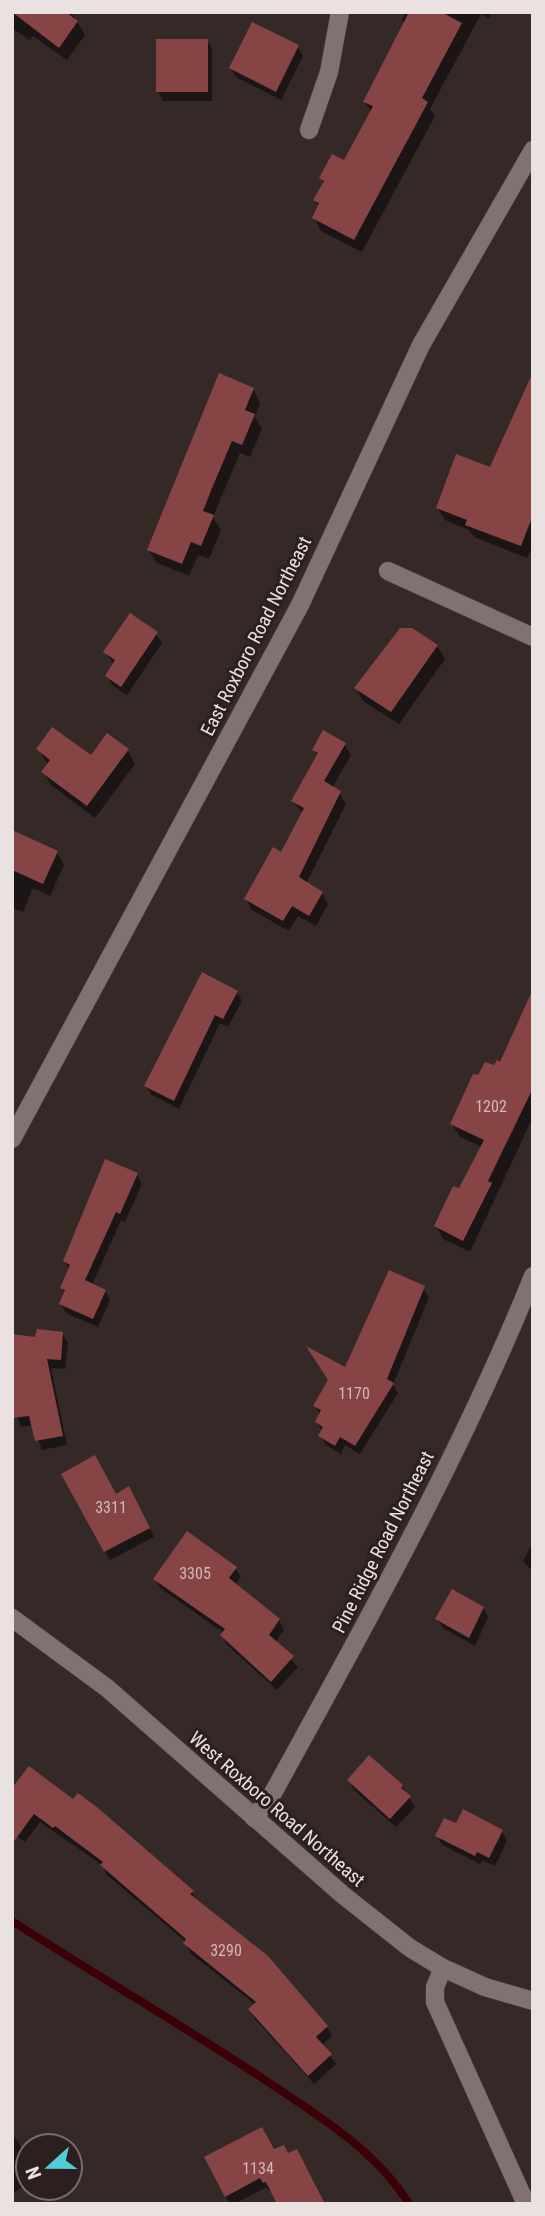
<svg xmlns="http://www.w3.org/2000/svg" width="545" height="2216" font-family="'Roboto Condensed',sans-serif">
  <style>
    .shadow { fill: #0007 }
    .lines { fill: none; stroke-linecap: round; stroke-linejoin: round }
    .stream { stroke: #3a0005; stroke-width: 8 }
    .building { fill: #874444 }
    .minor-casing { stroke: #524747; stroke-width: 19 }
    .secondary-casing { stroke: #524747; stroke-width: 19 }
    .minor { stroke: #817271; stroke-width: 18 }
    .secondary { stroke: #817271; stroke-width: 18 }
    .labels { text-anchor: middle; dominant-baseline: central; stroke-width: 6; stroke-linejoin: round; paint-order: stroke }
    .number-label { font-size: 16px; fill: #d1baba }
    .street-label { font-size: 19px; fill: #eae2e1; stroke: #2b1f1f }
  </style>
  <rect width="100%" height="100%" fill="#352928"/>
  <g class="shadow">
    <path d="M12,12H71L85,35L67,60L33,36L30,40L12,28Z"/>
    <path d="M406,12H492L489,19L481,14L430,109L435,116L362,252L321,231L314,218L319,207L316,200L324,184L321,178L345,162L371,112L365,102L405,25L402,20Z"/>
    <path d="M207,40L212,49V101H163L158,92Z"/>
    <path d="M298,47L303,56L281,100L236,77L231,68Z"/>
    <path d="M533,376V546L527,558L474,537L469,530L445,520L438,508L490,469Z"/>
    <path d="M253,389L260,403L255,417L262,429L250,457L240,453L213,517L221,530L209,559L198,555L189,576L157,563L149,550Z"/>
    <path d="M412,630L437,646L445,659L399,724L363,701L356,688L397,632Z"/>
    <path d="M156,634L162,643L127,695L112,685L107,676L114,664L105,652Z"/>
    <path d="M344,744L351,755L332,788L339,793L346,804L306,884L322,893L328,904L316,926L298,916L289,931L252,910L246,899L282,855L303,814L293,801L318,756L314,750Z"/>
    <path d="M38,749L91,758L128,751L135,764L95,818L51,785L43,772L48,765Z"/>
    <path d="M12,832L57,852L64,865L50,896L33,888L23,912L12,908Z"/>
    <path d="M237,992L242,1001L228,1027L220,1023L179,1109L152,1095L146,1086Z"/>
    <path d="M533,993V1117L470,1252L443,1239L436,1226L460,1191L483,1148L459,1136L452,1124L479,1077L501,1064Z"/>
    <path d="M137,1174L142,1184L125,1222L121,1220L92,1285L105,1291L110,1300L98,1327L66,1313L61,1304L65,1294L62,1288L70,1270L65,1261Z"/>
    <path d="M423,1288L429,1297L393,1385L398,1393L360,1454L345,1445L341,1454L326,1445L320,1436L322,1432L317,1422L321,1415L315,1406Z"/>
    <path d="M62,1333L68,1343L65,1369L51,1368L67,1445L42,1450L33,1425L21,1427L12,1404L36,1339Z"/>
    <path d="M63,1474L116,1496L134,1497L154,1537L110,1560Z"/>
    <path d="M533,1542V1572L523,1561Z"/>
    <path d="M235,1568L241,1577L235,1585L279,1620L284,1630L275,1643L298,1667L277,1690L227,1645L222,1636L224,1633L160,1588L155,1579Z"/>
    <path d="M483,1608L488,1617L475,1646L443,1628L437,1619Z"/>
    <path d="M349,1781L402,1786L415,1807L396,1827L354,1790Z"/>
    <path d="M12,1791L192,1892L197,1901L327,2027L332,2036L322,2045L336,2064L314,2084L255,2019L250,2010L256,2005L190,1953L186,1942L107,1875L102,1865L40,1822L25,1842L12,1833Z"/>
    <path d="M456,1826L502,1831L507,1841L495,1866L482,1860L480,1864L442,1845L437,1836Z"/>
    <path d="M12,2134L28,2155L23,2159L28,2165V2183L14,2193Z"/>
    <path d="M274,2152L272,2190L269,2191L267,2187L234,2204H230L206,2158Z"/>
  </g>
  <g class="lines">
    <path class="stream" d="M12,1921C96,1975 182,2025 265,2080C317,2115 375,2149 409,2204"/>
  </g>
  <g class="building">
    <path d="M12,12H66L78,21L59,48Z"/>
    <path d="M409,12H441L462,23L422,98L428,102L354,240L312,218L319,203L313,200L324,181L319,178L332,154L344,160L373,106L363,102Z"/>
    <path d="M252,22L299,45L276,92L229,68Z"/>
    <rect x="156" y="39" width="52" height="53"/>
    <path d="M533,372V515L521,546L465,525L467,520L436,508L456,454L490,467Z"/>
    <path d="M219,373L254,388L245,410L255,414L242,445L232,441L212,488L203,511L214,515L201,546L191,542L182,564L147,550Z"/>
    <path d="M130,613L158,632L121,687L105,676L115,660L103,652Z"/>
    <path d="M400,628H412L438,645L391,712L354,688Z"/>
    <path d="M52,727L91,755L107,733L129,749L87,806L41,772L50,760L36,749Z"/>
    <path d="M323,730L346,743L324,781L341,791L299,877L323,892L309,916L292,906L283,921L244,899L273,847L281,852L304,808L291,801L318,753L312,750Z"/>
    <path d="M12,830L58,851L43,884L12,870Z"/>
    <path d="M202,972L238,991L223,1019L215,1015L174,1101L144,1086Z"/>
    <path d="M533,989V1088L488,1181L492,1183L463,1241L434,1226L453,1186L459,1188L484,1140L450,1124L473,1074L478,1075L485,1062L494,1065L497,1060L500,1062Z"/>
    <path d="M105,1159L138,1173L120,1214L116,1212L85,1280L106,1290L93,1319L59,1304L65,1290L60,1288L70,1265L63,1261Z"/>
    <path d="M389,1270L425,1286L387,1379L394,1383L355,1446L340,1437L335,1446L318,1436L323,1427L315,1422L321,1410L313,1406L328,1380L306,1346L345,1367Z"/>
    <path d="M37,1329L63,1332L61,1360L47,1359L63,1436L35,1441L29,1416L12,1418V1334L35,1337Z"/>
    <path d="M95,1455L116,1494L129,1486L150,1528L104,1552L61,1474Z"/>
    <path d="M187,1531L237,1567L229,1578L280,1619L269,1635L294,1656L271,1682L220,1635L225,1629L153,1579Z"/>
    <path d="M452,1589L484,1607L469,1638L435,1619Z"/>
    <path d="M369,1755L403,1785L401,1788L411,1796L390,1819L347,1780Z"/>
    <path d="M29,1766L73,1799L78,1793L98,1808L194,1891L190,1894L268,1956L328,2026L316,2037L332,2054L308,2076L248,2009L256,2002L183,1943L186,1939L100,1865L103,1862L55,1826L53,1828L34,1814L12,1844V1788Z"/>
    <path d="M463,1809L503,1830L489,1858L477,1852L475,1856L435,1836L444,1818L456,1823Z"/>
    <path d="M262,2127L274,2149L284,2145L288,2153L297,2149L325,2204H277L266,2182L263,2183L260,2178L225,2197L204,2157Z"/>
  </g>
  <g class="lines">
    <g class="minor-casing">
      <g id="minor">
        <path d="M309,130L329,72L340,12"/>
        <path d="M388,571L533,637"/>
        <path d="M12,1618L107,1688L343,1895L410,1948L443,1968L485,1987L533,2001"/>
        <path d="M254,1818L273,1793C365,1625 461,1455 533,1276"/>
        <path d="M443,1968L435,1987V2002L526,2204"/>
      </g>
    </g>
    <g class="secondary-casing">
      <path id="secondary" d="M12,1139L300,605L421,345L533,150"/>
    </g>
    <use href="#minor" class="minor"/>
    <use href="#secondary" class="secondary"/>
  </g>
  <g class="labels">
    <g class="number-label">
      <text x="491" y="1106">1202</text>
      <text x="354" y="1393">1170</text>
      <text x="111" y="1507">3311</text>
      <text x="195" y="1573">3305</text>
      <text x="226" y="1950">3290</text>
      <text x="258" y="2168">1134</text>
    </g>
    <g class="street-label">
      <text transform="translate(256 636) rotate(-63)">East Roxboro Road Northeast</text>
      <text transform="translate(383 1542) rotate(-63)">Pine Ridge Road Northeast</text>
      <text transform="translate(277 1809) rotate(41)">West Roxboro Road Northeast</text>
    </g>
  </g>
  <rect width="545" height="2216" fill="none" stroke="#eae2e1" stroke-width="28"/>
  <g transform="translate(49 2167) rotate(249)"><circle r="33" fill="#2b1f1f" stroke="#776d6d" stroke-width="2"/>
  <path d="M0-5L12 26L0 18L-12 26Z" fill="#51ccd4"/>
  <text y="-10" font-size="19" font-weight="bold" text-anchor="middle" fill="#eae2e1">N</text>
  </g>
</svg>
